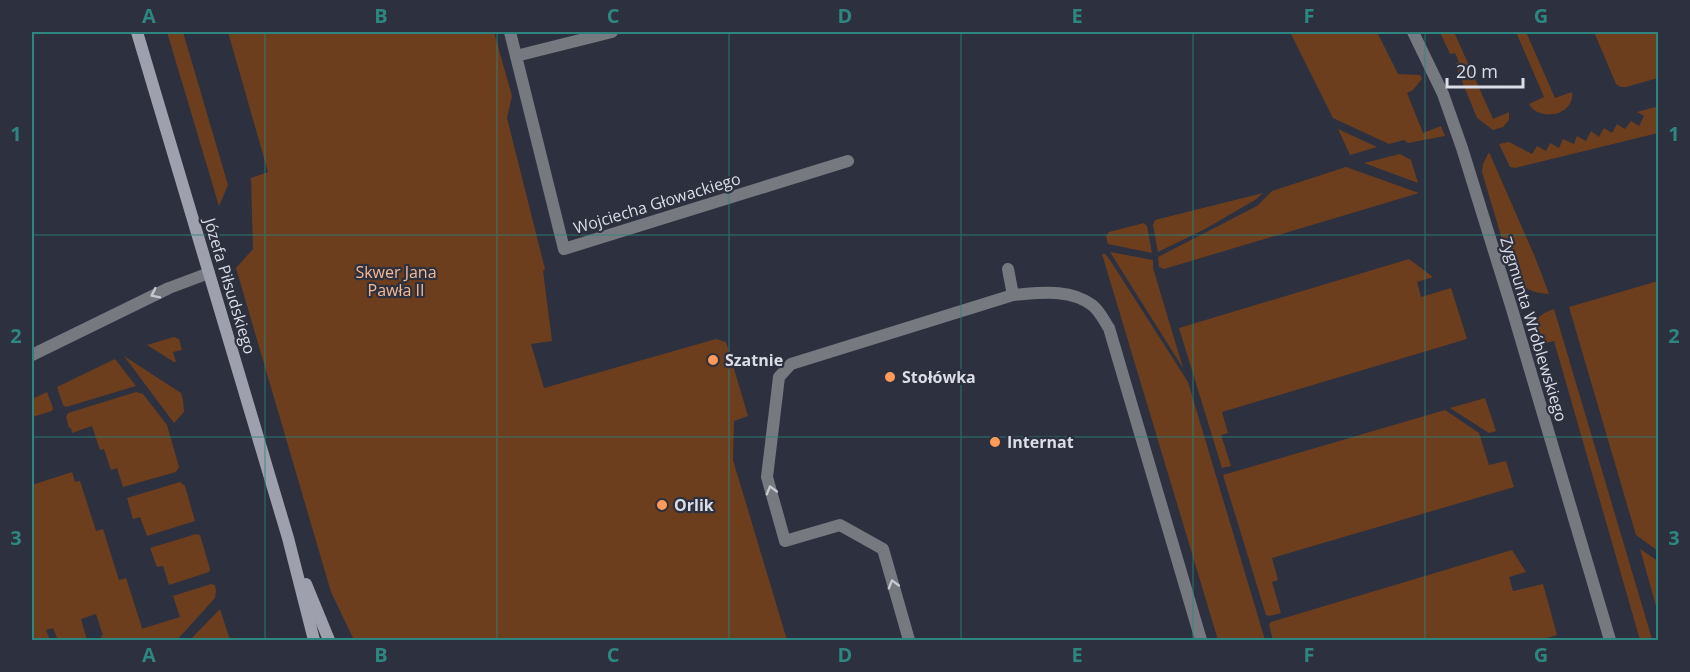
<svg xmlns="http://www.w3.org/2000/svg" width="1690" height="672" font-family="'Open Sans',sans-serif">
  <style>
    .green { fill: #6d3e1e }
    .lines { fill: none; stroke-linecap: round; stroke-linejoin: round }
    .street { stroke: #777980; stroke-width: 12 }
    .secondary { stroke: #9ea1ad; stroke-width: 12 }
    .oneway { stroke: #c7cad2 }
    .grid { fill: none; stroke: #2e8680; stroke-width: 1.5; stroke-opacity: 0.55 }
    .poi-dot { fill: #ff9b5a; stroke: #2d303e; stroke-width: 2 }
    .labels { text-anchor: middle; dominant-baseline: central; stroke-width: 4.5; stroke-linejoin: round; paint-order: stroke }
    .street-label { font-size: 16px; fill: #dbdee7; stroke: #2d303e }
    .park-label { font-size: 16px; fill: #f7b994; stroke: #2d303e }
    .poi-label { font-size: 16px; font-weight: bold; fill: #dbdee7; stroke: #2d303e; text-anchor: start }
    .neatline { fill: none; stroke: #2e8680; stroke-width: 2 }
    .grid-label { font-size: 20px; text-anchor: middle; font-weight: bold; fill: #2e8680 }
  </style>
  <rect width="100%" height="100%" fill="#2d303e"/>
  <g class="green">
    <path d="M167,32H183L228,185L219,206Z"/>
    <path d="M228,32H494L512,96L507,118L545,269L543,271L552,341L531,344L544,388L716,339L726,342L748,416L734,421L733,460L787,640H354L331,592L236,268L253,249L251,178L268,172Z"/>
    <path d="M1290,32H1377L1398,74L1420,75L1422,79L1413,90L1407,93L1423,133L1441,126L1445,136L1408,143L1404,140L1389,144L1333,118Z"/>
    <path d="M1440,32H1454L1493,119L1509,112V120L1503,127L1493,130L1477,118L1455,64L1459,62L1455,53L1450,54Z"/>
    <path d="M1516,32H1526L1555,98L1572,92C1575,116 1539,122 1529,104L1544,97Z"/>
    <path d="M1594,32H1658V78L1626,87H1621L1616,84Z"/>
    <path d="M1655,107L1658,110V133L1515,168L1510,167L1499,144L1509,142L1532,154L1537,146L1546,151L1550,143L1559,148L1563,139L1574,144L1577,136L1586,141L1591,131L1599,137L1604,128L1612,133L1617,124L1625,129L1631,121L1639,126L1644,116L1637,112Z"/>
    <path d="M1338,129L1377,147L1350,155Z"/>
    <path d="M1489,152L1535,257L1549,294C1533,293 1523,289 1513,276L1482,172L1483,164Z"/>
    <path d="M1400,154L1411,160L1418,183L1364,163Z"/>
    <path d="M1346,167L1419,193L1164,269L1159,267L1158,257L1257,206L1272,191Z"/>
    <path d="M1263,193L1255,200L1205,229L1158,252L1153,225L1155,220Z"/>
    <path d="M1144,223L1147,226L1152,253L1108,244L1106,236L1109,232Z"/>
    <path d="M1110,252L1153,260V268L1183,368Z"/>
    <path d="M1102,254H1105L1108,257L1188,382L1265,640H1218Z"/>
    <path d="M1409,259L1433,277L1417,282L1421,297L1451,288L1467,339L1222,412L1228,433L1221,435L1231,466L1222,468L1179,328Z"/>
    <path d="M1658,281V551L1636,535L1569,307Z"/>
    <path d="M1554,309L1652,639L1640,640L1554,341L1534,346C1528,327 1535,315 1554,309Z"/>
    <path d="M174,337L179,339L182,350L173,352L176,362H174L147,345Z"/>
    <path d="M124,356L181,393L183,400L184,412L174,423Z"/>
    <path d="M115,359L136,386L66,407L63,405L57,387Z"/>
    <path d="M47,392L53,408L52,411L32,417V399Z"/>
    <path d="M136,392L143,394L167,425L179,467L176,472L123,487L117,468L111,470L104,449L100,450L92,426L72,433L71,428H69L66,417L68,413Z"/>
    <path d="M1485,398L1496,431L1489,433L1450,408Z"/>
    <path d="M1445,410L1479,433L1489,465L1506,461L1514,487L1272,558L1278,580L1272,582L1281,613L1269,616L1266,615L1223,475Z"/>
    <path d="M72,472L75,482L80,481L96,531L103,529L119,580L126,578L142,628L141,629L180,617L173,596L211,584L215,585L216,591L215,598L177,640H102L101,636L103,635L96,614L81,619L87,640H58L53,628L46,630L50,640H32V485Z"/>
    <path d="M180,482L185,486L195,521L147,536L140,517L133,519L127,498Z"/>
    <path d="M196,534L200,535L210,569L209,572L169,585L163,566L157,567L150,548Z"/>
    <path d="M1640,549L1658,561V613Z"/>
    <path d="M1512,550L1526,572L1509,577L1513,591L1543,584L1557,635L1540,640H1273L1269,625L1271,622Z"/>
    <path d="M220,609L230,640H190Z"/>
  </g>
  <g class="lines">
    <g class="street">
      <path d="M510,32L564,249L848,161"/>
      <path d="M1413,32L1443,94L1462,148L1512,309L1610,640"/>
      <path d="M516,56L612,32"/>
      <path d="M1013,295C1039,293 1070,288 1092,305C1100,311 1104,321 1109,328L1201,640"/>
      <path d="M32,355L169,288L209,273"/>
      <path d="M909,640L883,549L840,525L785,541L767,477L779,377L791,364L1013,295L1008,269"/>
    </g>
    <g class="secondary">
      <path d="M137,32L288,538L314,640"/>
      <path d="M306,584L329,640"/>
    </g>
  </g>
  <defs><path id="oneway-chevron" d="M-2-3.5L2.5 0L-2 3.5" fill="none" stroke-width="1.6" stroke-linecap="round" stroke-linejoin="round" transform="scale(1.5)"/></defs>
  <g class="oneway">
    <use href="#oneway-chevron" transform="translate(155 294) rotate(154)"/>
    <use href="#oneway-chevron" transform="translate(771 490) rotate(-106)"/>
    <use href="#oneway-chevron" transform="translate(893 584) rotate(-106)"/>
  </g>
  <path class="grid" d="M265,32V640M497,32V640M729,32V640M961,32V640M1193,32V640M1425,32V640M32,235H1658M32,437H1658"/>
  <g class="poi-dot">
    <circle cx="713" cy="360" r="6"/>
    <circle cx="890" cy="377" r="6"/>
    <circle cx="995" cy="442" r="6"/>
    <circle cx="662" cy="505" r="6"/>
  </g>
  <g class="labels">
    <g class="street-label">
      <text transform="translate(657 203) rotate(-17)">Wojciecha Głowackiego</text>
      <text transform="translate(230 286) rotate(73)">Józefa Piłsudskiego</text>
      <text transform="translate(1534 329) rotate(73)">Zygmunta Wróblewskiego</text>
    </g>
    <g class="park-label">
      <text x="396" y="272">Skwer Jana<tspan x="396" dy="18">Pawła II</tspan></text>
    </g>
    <g class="poi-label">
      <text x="725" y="360">Szatnie</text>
      <text x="902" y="377">Stołówka</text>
      <text x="1007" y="442">Internat</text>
      <text x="674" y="505">Orlik</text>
    </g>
  </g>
  <rect width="1690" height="672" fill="none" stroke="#2d303e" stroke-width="66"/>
  <path d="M1447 78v9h76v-9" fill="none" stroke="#dbdee7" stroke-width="3"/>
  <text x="1456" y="78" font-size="18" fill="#dbdee7" stroke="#2d303e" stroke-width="4.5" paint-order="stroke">20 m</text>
  <rect x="33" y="33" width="1624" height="606" class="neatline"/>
  <g class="grid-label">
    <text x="149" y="23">A</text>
    <text x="381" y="23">B</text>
    <text x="613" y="23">C</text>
    <text x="845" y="23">D</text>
    <text x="1077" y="23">E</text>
    <text x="1309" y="23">F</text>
    <text x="1541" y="23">G</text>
    <text x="16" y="141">1</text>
    <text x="1674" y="141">1</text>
    <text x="16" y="343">2</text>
    <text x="1674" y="343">2</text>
    <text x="16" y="545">3</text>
    <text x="1674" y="545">3</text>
    <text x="149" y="662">A</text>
    <text x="381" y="662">B</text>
    <text x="613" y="662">C</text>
    <text x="845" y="662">D</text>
    <text x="1077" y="662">E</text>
    <text x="1309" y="662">F</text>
    <text x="1541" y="662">G</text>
  </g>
</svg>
